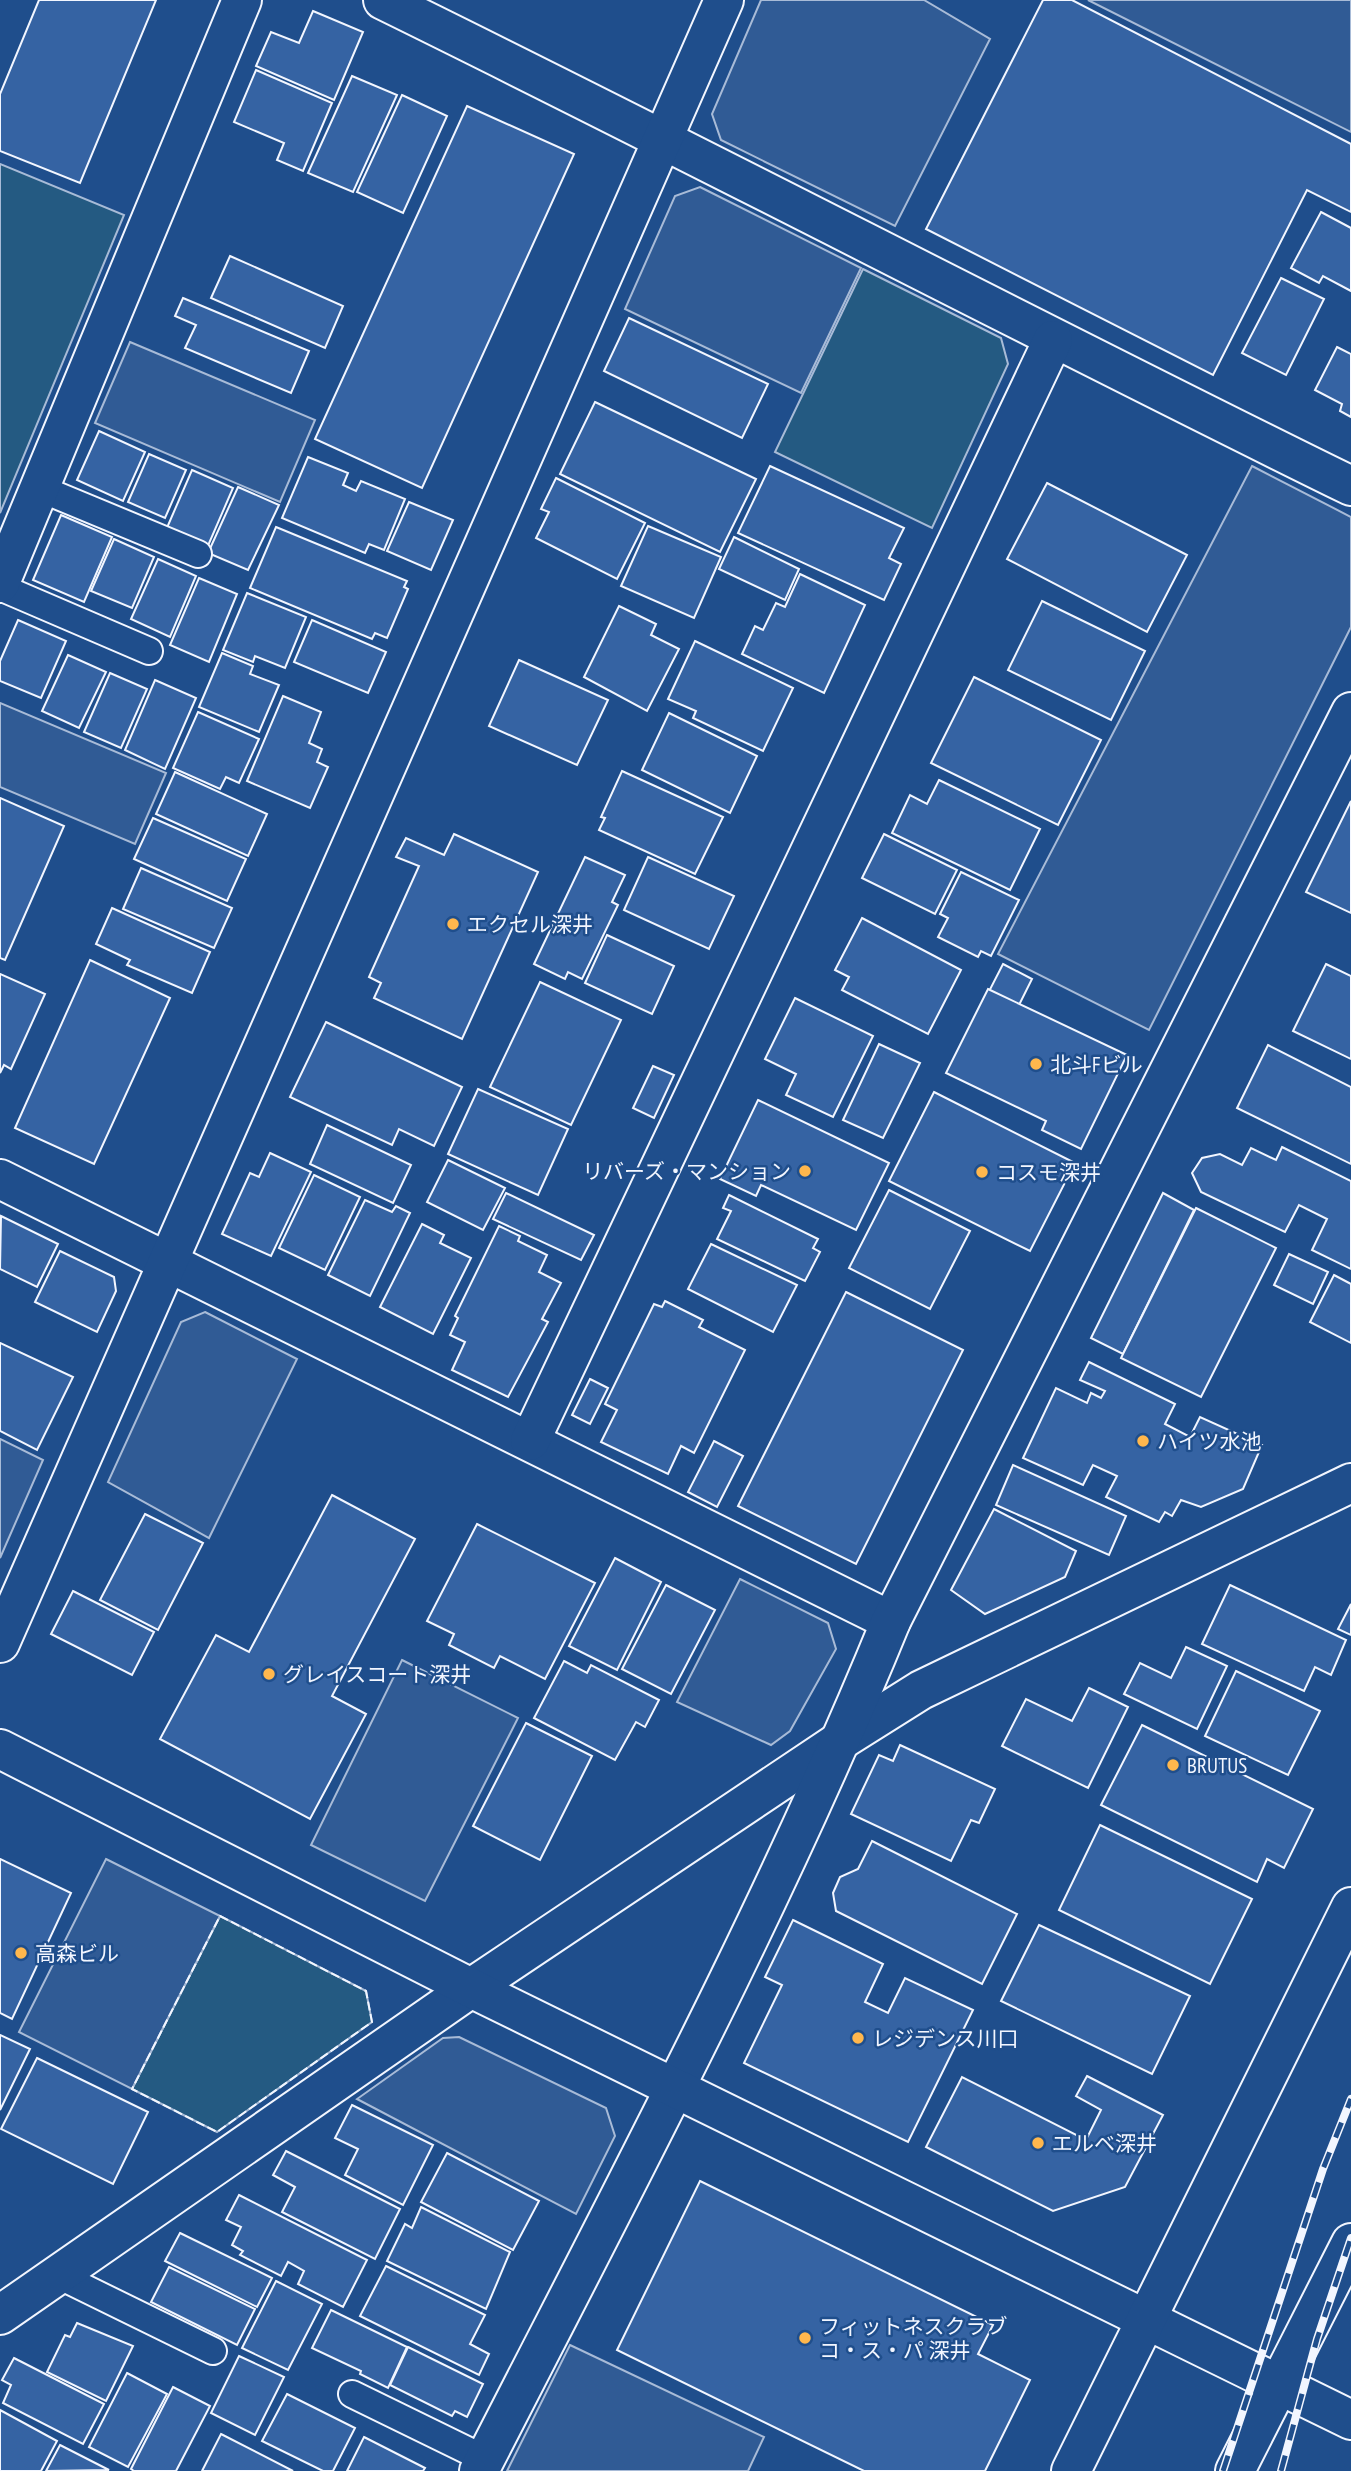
<svg xmlns="http://www.w3.org/2000/svg" width="1351" height="2471" font-family="'PT Sans Narrow','Noto Sans JP',sans-serif">
  <style>
    .green { fill: #245a82; stroke: #a8bbd7; stroke-width: 2 }
    .parking { fill: #305b95; stroke: #a8bbd7; stroke-width: 2 }
    .building { fill: #3563a3; stroke: #f2f6ff; stroke-width: 2 }
    .lines { fill: none; stroke-linecap: round; stroke-linejoin: round }
    .service-casing { stroke: #f2f6ff; stroke-width: 30 }
    .minor-casing { stroke: #f2f6ff; stroke-width: 42 }
    .tertiary-casing { stroke: #f2f6ff; stroke-width: 42 }
    .service { stroke: #1f4e8c; stroke-width: 26 }
    .minor { stroke: #1f4e8c; stroke-width: 38 }
    .tertiary { stroke: #1f4e8c; stroke-width: 38 }
    .rail-casing { stroke: #f2f6ff; stroke-width: 8 }
    .rail { stroke: #1f4e8c; stroke-width: 5; stroke-dasharray: 16; stroke-linecap: butt }
    .fence { stroke: #f2f6ff; stroke-width: 2; stroke-dasharray: 9 3.5; stroke-linecap: butt }
    .poi-dot { fill: #ffb74d; stroke: #1f4e8c; stroke-width: 2.5 }
    .labels { text-anchor: middle; dominant-baseline: central; stroke-width: 5; stroke-linejoin: round; paint-order: stroke }
    .poi-label { font-size: 21px; fill: #f2f6ff; stroke: #1f4e8c; text-anchor: start }
  </style>
  <rect width="100%" height="100%" fill="#1f4e8c"/>
  <g class="green">
    <path d="M0,164L124,215L0,513Z"/>
    <path d="M863,269L1001,338L1008,364L932,528L775,452Z"/>
    <path d="M220,1916L366,1991L372,2022L217,2132L132,2089Z"/>
  </g>
  <g class="parking">
    <path d="M761,0H924L990,39L895,226L721,140L712,114Z"/>
    <path d="M1088,0H1351V132Z"/>
    <path d="M700,187L861,268L801,393L625,309L675,196Z"/>
    <path d="M130,342L315,420L280,502L95,423Z"/>
    <path d="M1252,466L1351,517V627L1149,1030L998,954Z"/>
    <path d="M0,703L166,773L135,844L0,787Z"/>
    <path d="M205,1312L297,1359L209,1538L108,1482L181,1322Z"/>
    <path d="M0,1439L43,1460L0,1558Z"/>
    <path d="M740,1579L828,1623L836,1649L790,1731L771,1745L677,1702Z"/>
    <path d="M402,1660L518,1718L425,1901L311,1845Z"/>
    <path d="M106,1859L220,1916L132,2089L19,2032Z"/>
    <path d="M459,2037L606,2108L615,2136L576,2214L357,2099L443,2038Z"/>
    <path d="M570,2345L764,2437L748,2471H507Z"/>
  </g>
  <g class="building">
    <path d="M39,0H156L80,183L0,151V94Z"/>
    <path d="M1043,0H1072L1351,144V212L1307,190L1213,375L926,229Z"/>
    <path d="M313,11L363,32L334,100L256,66L271,32L299,43Z"/>
    <path d="M256,70L332,103L303,171L277,160L284,143L234,122Z"/>
    <path d="M352,76L397,95L353,192L308,173Z"/>
    <path d="M402,95L447,116L403,213L357,192Z"/>
    <path d="M467,106L574,154L422,488L315,439Z"/>
    <path d="M1321,212L1351,228V291L1323,276L1319,283L1291,268Z"/>
    <path d="M230,256L343,306L325,348L211,298Z"/>
    <path d="M1281,278L1324,299L1286,375L1242,353Z"/>
    <path d="M183,298L309,351L291,393L185,348L196,325L175,316Z"/>
    <path d="M629,318L768,384L742,438L604,371Z"/>
    <path d="M1337,347L1351,354V417L1340,411L1342,404L1315,390Z"/>
    <path d="M595,402L756,479L720,552L560,474Z"/>
    <path d="M99,431L145,452L123,501L77,480Z"/>
    <path d="M149,454L186,470L165,518L128,502Z"/>
    <path d="M308,457L348,473L343,485L356,491L361,481L405,499L384,550L369,544L365,553L282,518Z"/>
    <path d="M770,466L904,528L889,558L901,564L884,600L738,533Z"/>
    <path d="M192,470L233,488L207,548L166,530Z"/>
    <path d="M556,478L645,523L617,579L536,538L549,512L541,509Z"/>
    <path d="M1047,483L1187,555L1147,632L1007,559Z"/>
    <path d="M238,487L279,505L248,570L208,553Z"/>
    <path d="M409,502L453,520L431,570L387,551Z"/>
    <path d="M61,515L112,537L84,602L33,580Z"/>
    <path d="M648,526L721,557L694,618L621,586Z"/>
    <path d="M276,527L407,581L404,587L408,589L387,638L375,633L372,639L250,588Z"/>
    <path d="M734,537L799,569L785,600L719,569Z"/>
    <path d="M114,539L154,557L132,608L91,591Z"/>
    <path d="M158,559L196,576L170,637L131,619Z"/>
    <path d="M800,574L865,605L824,693L742,654L755,626L763,630L776,603L785,607Z"/>
    <path d="M199,578L237,594L209,662L170,645Z"/>
    <path d="M247,593L306,617L285,668L255,656L253,662L223,650Z"/>
    <path d="M1042,601L1145,651L1111,720L1008,670Z"/>
    <path d="M619,606L656,624L651,635L679,649L647,711L584,677Z"/>
    <path d="M18,620L66,641L41,698L0,681V661Z"/>
    <path d="M312,620L386,652L368,693L294,662Z"/>
    <path d="M695,641L793,688L763,751L693,718L696,711L668,699Z"/>
    <path d="M222,653L253,666L250,674L279,685L259,732L199,707Z"/>
    <path d="M68,655L106,672L79,728L42,711Z"/>
    <path d="M519,660L608,700L577,765L489,726Z"/>
    <path d="M110,673L147,689L121,748L84,732Z"/>
    <path d="M974,677L1101,740L1058,825L931,763Z"/>
    <path d="M155,680L196,698L165,769L125,750Z"/>
    <path d="M283,696L321,712L309,743L322,749L317,762L328,767L310,808L247,781Z"/>
    <path d="M198,712L259,739L239,783L226,777L220,789L173,768Z"/>
    <path d="M669,713L757,756L730,813L642,770Z"/>
    <path d="M622,771L723,817L695,874L599,830L605,818L601,817Z"/>
    <path d="M175,772L267,814L248,856L156,814Z"/>
    <path d="M939,780L1040,829L1010,890L892,833L910,795L927,804Z"/>
    <path d="M0,798L64,826L5,960L0,958Z"/>
    <path d="M1351,801V913L1306,892Z"/>
    <path d="M153,818L246,859L227,901L134,859Z"/>
    <path d="M454,834L538,872L462,1039L374,998L381,983L369,977L419,866L396,857L406,838L444,855Z"/>
    <path d="M884,834L957,870L935,914L862,878Z"/>
    <path d="M585,857L625,875L612,902L618,905L582,979L568,972L565,979L534,964Z"/>
    <path d="M648,857L734,896L709,949L624,910Z"/>
    <path d="M141,868L232,908L214,948L123,909Z"/>
    <path d="M961,872L1019,900L991,956L981,951L978,957L938,937L948,918L940,914Z"/>
    <path d="M112,908L210,952L192,993L127,965L130,960L96,944Z"/>
    <path d="M862,918L961,970L928,1034L842,990L849,977L835,970Z"/>
    <path d="M607,935L674,966L652,1014L585,983Z"/>
    <path d="M90,960L170,998L94,1164L15,1128Z"/>
    <path d="M1003,964L1032,979L1012,1019L982,1005Z"/>
    <path d="M1326,964L1351,976V1059L1293,1031Z"/>
    <path d="M0,974L45,994L11,1069L4,1065L0,1073Z"/>
    <path d="M540,982L621,1020L571,1125L490,1087Z"/>
    <path d="M988,989L1127,1055L1081,1149L1042,1130L1046,1121L946,1073Z"/>
    <path d="M795,998L873,1036L833,1117L786,1095L796,1074L765,1059Z"/>
    <path d="M326,1022L462,1087L434,1146L399,1129L392,1145L290,1097Z"/>
    <path d="M879,1044L920,1063L883,1138L843,1120Z"/>
    <path d="M1268,1045L1351,1087V1164L1237,1108Z"/>
    <path d="M653,1066L674,1075L654,1118L633,1108Z"/>
    <path d="M478,1089L568,1129L538,1195L448,1154Z"/>
    <path d="M934,1092L1075,1163L1030,1251L889,1181Z"/>
    <path d="M758,1100L889,1163L856,1230L761,1185L756,1196L720,1179Z"/>
    <path d="M327,1125L411,1165L393,1203L310,1164Z"/>
    <path d="M1282,1147L1351,1181V1269L1312,1250L1327,1219L1299,1205L1285,1232L1201,1192L1192,1173L1202,1158L1220,1154L1242,1165L1251,1148L1276,1160Z"/>
    <path d="M270,1153L311,1172L271,1256L222,1234L250,1173L259,1177Z"/>
    <path d="M448,1160L505,1188L483,1230L427,1202Z"/>
    <path d="M314,1175L360,1197L325,1270L279,1248Z"/>
    <path d="M889,1190L970,1231L930,1309L849,1268Z"/>
    <path d="M506,1193L594,1235L581,1260L493,1219Z"/>
    <path d="M1163,1193L1194,1210L1123,1354L1091,1338Z"/>
    <path d="M729,1195L818,1239L813,1248L820,1252L805,1281L717,1239L731,1211L723,1208Z"/>
    <path d="M365,1200L392,1212L396,1206L410,1213L370,1296L328,1275Z"/>
    <path d="M1196,1208L1276,1248L1201,1397L1121,1358Z"/>
    <path d="M1,1216L58,1244L37,1287L0,1269Z"/>
    <path d="M422,1224L444,1235L440,1243L471,1258L433,1334L380,1307Z"/>
    <path d="M499,1226L520,1236L518,1241L547,1255L539,1272L561,1283L542,1319L548,1322L508,1397L452,1370L465,1342L450,1335L458,1318L455,1316Z"/>
    <path d="M711,1244L797,1285L773,1332L688,1289Z"/>
    <path d="M60,1251L114,1277L116,1291L97,1332L35,1302Z"/>
    <path d="M1289,1254L1328,1272L1313,1304L1274,1285Z"/>
    <path d="M1334,1275L1351,1284V1343L1310,1322Z"/>
    <path d="M846,1292L963,1350L856,1564L738,1506Z"/>
    <path d="M665,1301L703,1320L699,1327L745,1350L694,1453L681,1446L668,1474L601,1442L617,1410L605,1404L654,1304L662,1307Z"/>
    <path d="M0,1343L73,1377L37,1450L0,1431Z"/>
    <path d="M1089,1362L1175,1404L1165,1424L1190,1437L1200,1417L1262,1445L1243,1489L1201,1507L1181,1500L1172,1516L1165,1512L1159,1522L1106,1497L1117,1476L1093,1465L1083,1485L1023,1458L1056,1388L1087,1403L1091,1393L1101,1398L1105,1391L1080,1380Z"/>
    <path d="M590,1379L608,1388L590,1424L572,1415Z"/>
    <path d="M714,1441L743,1456L717,1507L688,1492Z"/>
    <path d="M1013,1465L1126,1516L1109,1555L996,1505Z"/>
    <path d="M332,1495L415,1539L332,1696L366,1714L310,1819L160,1739L216,1635L249,1652Z"/>
    <path d="M994,1509L1076,1551L1065,1577L985,1614L951,1590Z"/>
    <path d="M145,1514L203,1543L158,1630L100,1600Z"/>
    <path d="M477,1524L595,1583L545,1679L500,1656L494,1668L449,1645L454,1634L427,1621Z"/>
    <path d="M615,1558L661,1582L617,1670L569,1646Z"/>
    <path d="M666,1585L715,1610L671,1694L622,1669Z"/>
    <path d="M1230,1585L1346,1640L1331,1675L1315,1667L1304,1691L1202,1644Z"/>
    <path d="M73,1591L154,1632L132,1675L51,1634Z"/>
    <path d="M1351,1604V1635L1338,1629Z"/>
    <path d="M1186,1647L1227,1666L1197,1729L1124,1694L1140,1663L1171,1678Z"/>
    <path d="M564,1661L587,1673L591,1665L659,1700L645,1727L636,1722L615,1760L534,1718Z"/>
    <path d="M1236,1671L1320,1711L1288,1775L1205,1736Z"/>
    <path d="M1089,1688L1128,1707L1088,1788L1002,1746L1026,1699L1072,1721Z"/>
    <path d="M526,1723L592,1756L540,1860L473,1826Z"/>
    <path d="M1142,1725L1313,1809L1284,1868L1267,1859L1257,1882L1101,1805Z"/>
    <path d="M900,1745L995,1789L979,1823L971,1820L951,1861L851,1814L879,1755L893,1761Z"/>
    <path d="M1100,1825L1252,1899L1210,1984L1059,1910Z"/>
    <path d="M872,1841L1017,1914L982,1984L836,1911L833,1893L840,1877L858,1869Z"/>
    <path d="M0,1859L71,1893L12,2019L0,2013Z"/>
    <path d="M793,1920L883,1964L865,2002L888,2013L905,1978L973,2010L908,2142L744,2063L782,1985L765,1977Z"/>
    <path d="M1039,1925L1190,1996L1152,2074L1001,2001Z"/>
    <path d="M0,2035L30,2049L0,2110Z"/>
    <path d="M37,2058L148,2112L113,2184L1,2129Z"/>
    <path d="M1087,2076L1163,2115L1125,2187L1053,2211L926,2147L962,2077L1086,2140L1101,2110L1076,2096Z"/>
    <path d="M352,2105L433,2145L403,2205L345,2175L358,2149L335,2138Z"/>
    <path d="M286,2151L400,2209L375,2259L282,2212L295,2187L273,2175Z"/>
    <path d="M447,2153L539,2201L513,2250L421,2202Z"/>
    <path d="M700,2181L993,2325L978,2354L1030,2380L985,2471H864L617,2350Z"/>
    <path d="M239,2195L367,2260L343,2307L298,2284L304,2271L288,2262L281,2276L240,2255L243,2251L232,2245L241,2227L226,2220Z"/>
    <path d="M421,2207L510,2252L486,2309L387,2261L405,2224L412,2228Z"/>
    <path d="M180,2233L272,2278L257,2307L165,2261Z"/>
    <path d="M386,2266L485,2315L470,2344L489,2354L479,2375L360,2316Z"/>
    <path d="M169,2267L255,2309L237,2345L151,2302Z"/>
    <path d="M276,2281L322,2304L288,2370L242,2348Z"/>
    <path d="M331,2310L407,2347L388,2388L360,2374L361,2371L312,2348Z"/>
    <path d="M77,2323L133,2346L106,2401L47,2372L65,2335L70,2337Z"/>
    <path d="M408,2347L483,2384L467,2417L455,2411L452,2416L390,2385Z"/>
    <path d="M239,2356L284,2377L255,2435L211,2413Z"/>
    <path d="M14,2358L104,2404L83,2444L3,2403L11,2385L2,2380Z"/>
    <path d="M127,2373L167,2394L128,2467L89,2447Z"/>
    <path d="M173,2387L210,2406L176,2471H134L131,2469Z"/>
    <path d="M287,2394L355,2428L333,2471H323L262,2441Z"/>
    <path d="M0,2410L57,2441L41,2471H0Z"/>
    <path d="M221,2434L293,2471H202Z"/>
    <path d="M364,2437L425,2468L423,2471H347Z"/>
    <path d="M60,2445L109,2470L46,2471Z"/>
  </g>
  <g class="lines">
    <g class="service-casing">
      <g id="service">
        <path d="M39,488L198,554"/>
        <path d="M0,587L149,651"/>
        <path d="M58,2275L213,2351"/>
        <path d="M352,2394L485,2459"/>
      </g>
    </g>
    <g class="minor-casing">
      <g id="minor">
        <path d="M383,0C707,159 1027,327 1351,486"/>
        <path d="M0,583L242,0"/>
        <path d="M0,1179L891,1621"/>
        <path d="M530,1441L1053,340"/>
        <path d="M0,1643L724,0"/>
        <path d="M0,2315L471,1988L843,1739L921,1690L1351,1483"/>
        <path d="M479,2471C622,2191 772,1912 891,1621L1351,712"/>
      </g>
    </g>
    <g class="tertiary-casing">
      <g id="tertiary">
        <path d="M0,1749L471,1988L1351,2420"/>
        <path d="M1071,2471L1351,1907"/>
        <path d="M1235,2471L1351,2243"/>
      </g>
    </g>
    <use href="#service" class="service"/>
    <use href="#minor" class="minor"/>
    <use href="#tertiary" class="tertiary"/>
    <g class="rail-casing">
      <g id="rail">
        <path d="M1223,2471L1323,2169L1351,2099"/>
        <path d="M1281,2471L1317,2339L1351,2238"/>
      </g>
    </g>
    <use href="#rail" class="rail"/>
    <path class="fence" d="M220,1916L366,1991L372,2022L217,2132L132,2089Z"/>
  </g>
  <g class="poi-dot">
    <circle cx="453" cy="924" r="7"/>
    <circle cx="1036" cy="1064" r="7"/>
    <circle cx="805" cy="1171" r="7"/>
    <circle cx="982" cy="1172" r="7"/>
    <circle cx="1143" cy="1441" r="7"/>
    <circle cx="269" cy="1674" r="7"/>
    <circle cx="1173" cy="1765" r="7"/>
    <circle cx="21" cy="1953" r="7"/>
    <circle cx="858" cy="2038" r="7"/>
    <circle cx="1038" cy="2143" r="7"/>
    <circle cx="805" cy="2338" r="7"/>
  </g>
  <g class="labels">
    <g class="poi-label">
      <text x="467" y="924">エクセル深井</text>
      <text x="1050" y="1064">北斗Fビル</text>
      <text x="791" y="1171" text-anchor="end">リバーズ・マンション</text>
      <text x="996" y="1172">コスモ深井</text>
      <text x="1157" y="1441">ハイツ水池</text>
      <text x="283" y="1674">グレイスコート深井</text>
      <text x="1187" y="1765">BRUTUS</text>
      <text x="35" y="1953">高森ビル</text>
      <text x="872" y="2038">レジデンス川口</text>
      <text x="1052" y="2143">エルベ深井</text>
      <text x="819" y="2326">フィットネスクラブ<tspan x="819" dy="24">コ・ス・パ 深井</tspan></text>
    </g>
  </g>
</svg>
